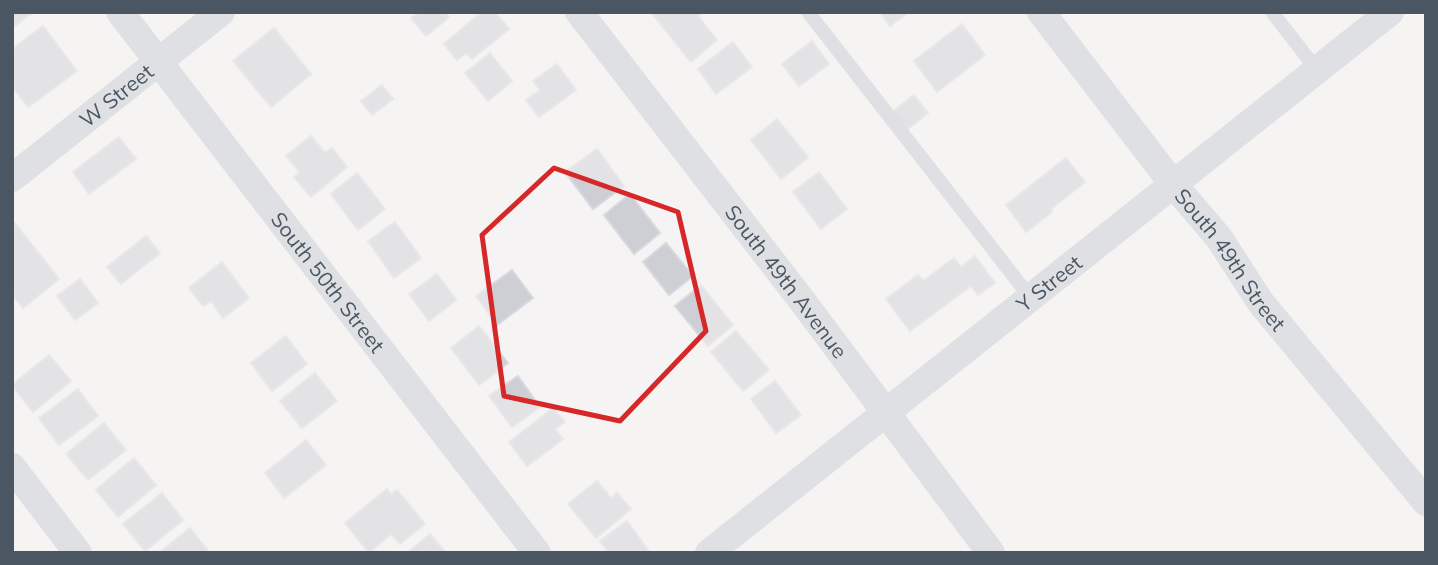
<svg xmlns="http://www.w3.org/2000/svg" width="1438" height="565" font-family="Mulish,sans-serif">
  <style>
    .building { fill: #cdcfd5; stroke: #d7d9de; stroke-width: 2 }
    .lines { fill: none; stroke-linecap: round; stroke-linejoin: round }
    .service { stroke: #c1cad2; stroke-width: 14 }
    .minor { stroke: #c1cad2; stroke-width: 28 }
    .marked { fill: none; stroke: #d62828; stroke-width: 5; stroke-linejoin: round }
    .labels { text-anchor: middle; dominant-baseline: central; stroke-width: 5; stroke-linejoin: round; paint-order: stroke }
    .street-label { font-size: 21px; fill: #4a5661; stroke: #fff }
  </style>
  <rect width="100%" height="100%" fill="#f5f3f3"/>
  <g class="building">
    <path d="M12,12H33L12,28Z"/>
    <path d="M418,12H445L449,17L426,36L411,18Z"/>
    <path d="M482,12H495L509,29L472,59L466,53L457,60L444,44Z"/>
    <path d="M651,12H703L698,16L717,40L691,62Z"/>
    <path d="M880,12H909L890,26Z"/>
    <path d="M962,24L985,55L937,92L914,61Z"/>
    <path d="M43,26L77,71L28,107L12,86V49Z"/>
    <path d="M274,28L311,74L271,107L233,61Z"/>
    <path d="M812,41L829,64L799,86L782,64Z"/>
    <path d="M733,42L752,67L716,94L698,69Z"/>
    <path d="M490,53L512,81L488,101L465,73Z"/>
    <path d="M557,64L576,90L539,117L526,100L540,90L533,81Z"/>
    <path d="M382,85L393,99L372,115L361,101Z"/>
    <path d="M914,95L928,113L905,131L891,113Z"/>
    <path d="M777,119L808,157L781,179L751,140Z"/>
    <path d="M311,136L325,153L332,148L347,167L311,197L294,177L300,172L286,156Z"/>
    <path d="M119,137L136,159L89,194L73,172Z"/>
    <path d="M597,149L624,186L593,209L565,172Z"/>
    <path d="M1066,158L1085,182L1051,209L1052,212L1026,232L1006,205Z"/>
    <path d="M819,172L847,209L821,229L793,192Z"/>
    <path d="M357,173L385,209L358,230L331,194Z"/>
    <path d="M630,194L660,233L634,254L604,215Z"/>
    <path d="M395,222L421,258L394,278L368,241Z"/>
    <path d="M15,223L59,279L23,308L12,294V225Z"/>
    <path d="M146,236L160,253L121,284L107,267Z"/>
    <path d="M666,243L693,276L669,295L643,262Z"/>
    <path d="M975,256L995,283L978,295L971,286L910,331L886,299L918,275L923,281L954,258L961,267Z"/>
    <path d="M222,262L249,298L223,318L211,301L203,306L189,288Z"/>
    <path d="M512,270L533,298L497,325L476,296Z"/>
    <path d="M437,274L456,300L429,321L409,294Z"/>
    <path d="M80,279L98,303L75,320L57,296Z"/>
    <path d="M701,285L733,325L708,346L675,306Z"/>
    <path d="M479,326L508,363L479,385L451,348Z"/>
    <path d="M736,331L769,370L743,391L711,352Z"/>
    <path d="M286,336L307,364L272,391L251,363Z"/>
    <path d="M49,355L71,381L33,412L12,385Z"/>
    <path d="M315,373L337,401L302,428L280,401Z"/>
    <path d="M518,376L540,407L512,427L489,396Z"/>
    <path d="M775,381L801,415L776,433L751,399Z"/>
    <path d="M78,389L98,416L59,445L39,418Z"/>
    <path d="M553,408L565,422L555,429L563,439L527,466L509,442Z"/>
    <path d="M104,423L126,450L88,480L66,454Z"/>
    <path d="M306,440L326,465L284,498L265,473Z"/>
    <path d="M134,458L156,485L118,517L96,490Z"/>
    <path d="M597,481L611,498L617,493L631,509L596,538L568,504Z"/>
    <path d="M387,489L391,494L397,490L425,524L400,544L391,534L369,553L345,523Z"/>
    <path d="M162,493L183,520L145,551L123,524Z"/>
    <path d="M627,521L650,553H609L600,541Z"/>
    <path d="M190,528L210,553H159Z"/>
    <path d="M430,534L446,553H407Z"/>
  </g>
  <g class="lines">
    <g class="service">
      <path d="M808,12L1030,297"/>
      <path d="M1272,12L1317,70"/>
    </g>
    <g class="minor">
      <path id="s1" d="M120,12L537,553"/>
      <path id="s2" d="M579,12L800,298L991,553"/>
      <path id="s3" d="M1041,12L1173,184L1219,238L1261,303L1426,502"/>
      <path id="s4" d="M12,178L221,12"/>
      <path d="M12,467L78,553"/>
      <path id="s5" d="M709,553L1390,12"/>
    </g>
  </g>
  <path d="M0 0H1438V565H0ZM554,168L678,212L706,331L620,421L504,396L482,235Z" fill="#f5f3f3" fill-opacity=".55" fill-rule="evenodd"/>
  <path class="marked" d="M554,168L678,212L706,331L620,421L504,396L482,235Z"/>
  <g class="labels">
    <g class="street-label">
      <text stroke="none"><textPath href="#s4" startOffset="133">W Street</textPath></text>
      <text stroke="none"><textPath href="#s3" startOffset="312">South 49th Street</textPath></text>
      <text stroke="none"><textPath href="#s2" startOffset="340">South 49th Avenue</textPath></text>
      <text stroke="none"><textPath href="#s1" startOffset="341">South 50th Street</textPath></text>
      <text stroke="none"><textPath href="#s5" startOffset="434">Y Street</textPath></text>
    </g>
  </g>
  <rect width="1438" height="565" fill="none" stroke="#4a5661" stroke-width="28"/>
</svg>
